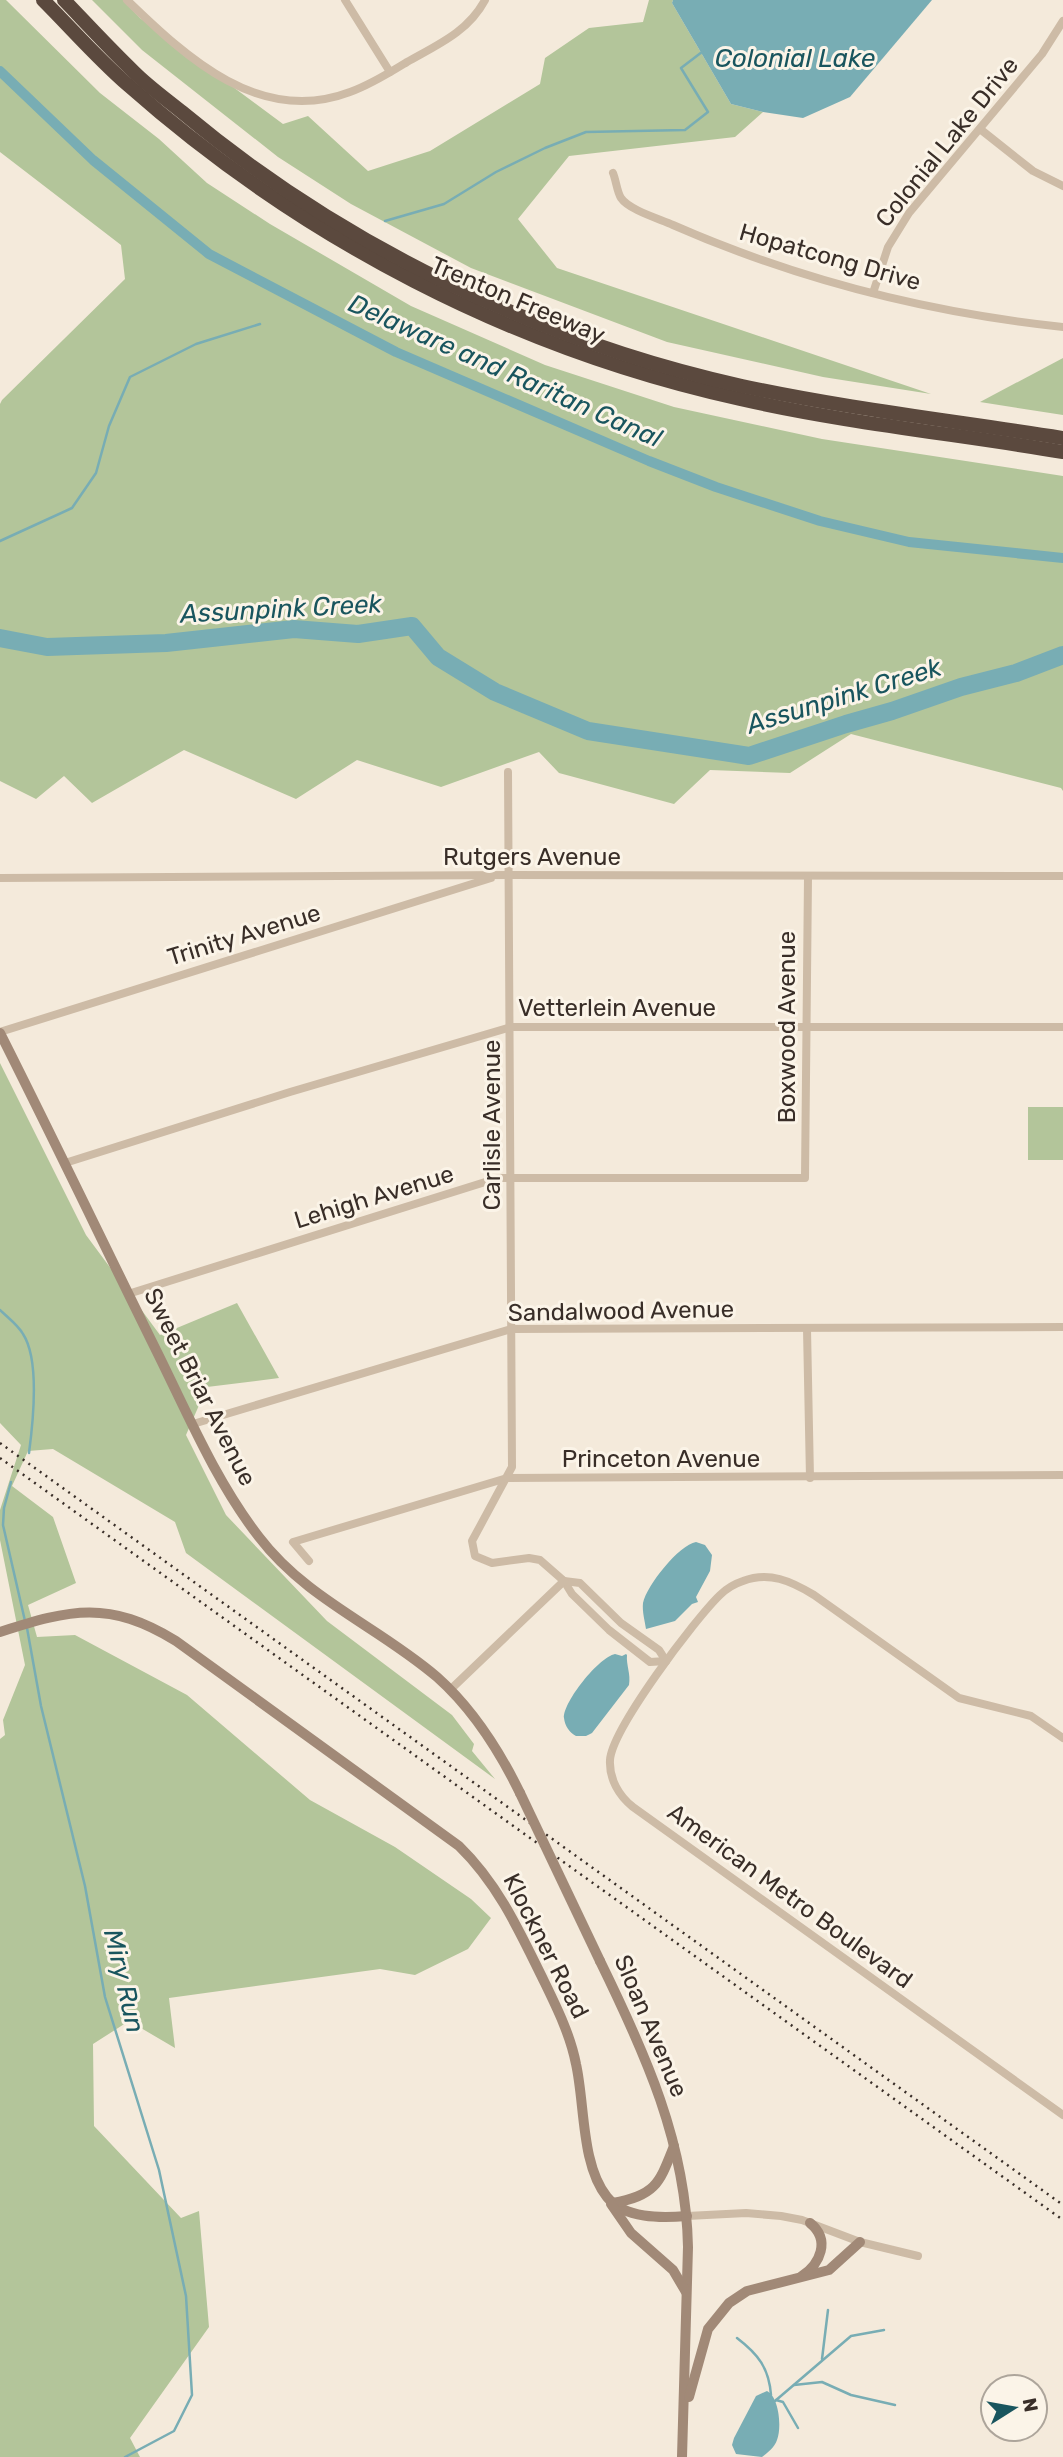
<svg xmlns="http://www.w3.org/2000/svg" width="1063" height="2457" font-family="Rubik,sans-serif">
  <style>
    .green { fill: #b3c59a }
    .water { fill: #78adb4 }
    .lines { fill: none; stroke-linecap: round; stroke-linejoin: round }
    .stream { stroke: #78adb4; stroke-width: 2.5 }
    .canal { stroke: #78adb4; stroke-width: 10 }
    .river { stroke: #78adb4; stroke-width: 18 }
    .minor { stroke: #cdbba6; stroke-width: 8 }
    .secondary { stroke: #a18977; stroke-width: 10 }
    .motorway { stroke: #5b493e; stroke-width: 14 }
    .rail { stroke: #392e28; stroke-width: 2.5; stroke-dasharray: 2 5; stroke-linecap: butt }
    .secondary-bridge { stroke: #a18977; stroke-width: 10 }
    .labels { text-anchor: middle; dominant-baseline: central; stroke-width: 6; stroke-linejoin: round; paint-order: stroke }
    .street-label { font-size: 24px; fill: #392e28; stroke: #fbf4e8 }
    .water-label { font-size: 26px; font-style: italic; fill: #19555e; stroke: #fbf4e8 }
  </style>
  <rect width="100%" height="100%" fill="#f4eadb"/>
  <g class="green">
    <path d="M0,0H6L100,93L159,139L207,183L270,224L411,306L545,365L674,407L822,439L1063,476V791L1061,788L851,734L790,773L710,770L674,804L559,773L539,752L441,787L357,760L296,799L184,750L92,803L64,776L36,799L0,781V404L2,400L125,279L121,245L0,152Z"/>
    <path d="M92,0H123L140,18L283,124L308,116L368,171L430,151L540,84L545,58L589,28L643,22L649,0H673L672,3L731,104L763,112L735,137L569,156L518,219L557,268L931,394L823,377L667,342L471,268L351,204L278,157L142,50Z"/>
    <path d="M1063,358V415L980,402Z"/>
    <path d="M0,1063L86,1235L160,1335L237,1303L279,1378L207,1387L186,1435L226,1515L327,1621L452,1715L474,1744L472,1751L495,1779L186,1553L175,1522L53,1449L28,1451L12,1486L53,1517L76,1583L28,1605L37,1637L75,1635L187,1695L310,1800L395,1847L471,1899L491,1918L468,1949L415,1975L380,1969L169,1998L175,2048L129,2021L93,2044L94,2126L181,2218L199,2211L209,2327L130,2438L140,2457H0V1739L5,1735L3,1720L25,1665L0,1540V1510L21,1445L0,1423Z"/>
    <rect x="1028" y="1107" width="35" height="53"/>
  </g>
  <g class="water">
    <path d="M673,0H932L850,97L803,118L763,112L731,104L672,3Z"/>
    <path d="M696,1542L705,1545L712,1555L710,1571L696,1597L698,1602L692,1604L675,1621L646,1629C645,1622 642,1611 643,1603C647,1585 679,1545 696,1542Z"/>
    <path d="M615,1654L622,1656L626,1654L627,1655C626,1665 631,1674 629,1685L592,1733L586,1736H576C569,1732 565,1726 564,1718C563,1702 599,1657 615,1654Z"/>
    <path d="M767,2391C779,2397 782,2427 777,2440C775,2447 767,2453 762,2457L736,2454L732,2445L734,2438L756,2396Z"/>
  </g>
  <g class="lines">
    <g class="stream">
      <path d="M385,221L444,204L496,172L545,148L586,132L685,130L708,112L681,68L702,52"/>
      <path d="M0,541L72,508L96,473L109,426L130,377L196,344L260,324"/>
      <path d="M0,1310C7,1317 18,1325 23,1334C40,1360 33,1423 29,1453"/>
      <path d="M11,1482L4,1508L3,1525L25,1621"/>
      <path d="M27,1628L41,1706L85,1886L105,1997L159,2170L186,2296L192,2395L174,2431L125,2457"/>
      <path d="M737,2338C758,2354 769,2368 771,2395"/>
      <path d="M822,2359L828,2310"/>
      <path d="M794,2385L822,2382L851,2395L895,2405"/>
      <path d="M776,2400L783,2402L798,2428"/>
      <path d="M775,2401L851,2336L884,2330"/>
    </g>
    <path class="canal" d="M0,71L93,160L209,254L396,352L649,461L716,487L820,521L909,542L1063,558"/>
    <path class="river" d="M0,638L47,647L166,643L294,629L358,634L412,626L438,657L495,692L588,731L749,756L846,724L892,711L961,687L1016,673L1063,655"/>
    <g class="minor">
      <path d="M127,0C187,58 260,126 350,92C370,85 389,73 407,62C437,45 468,32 485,0"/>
      <path d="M345,0L390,72"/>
      <path d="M980,129L1033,171L1063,186"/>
      <path d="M613,173C616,180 617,192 621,198C629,210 660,219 673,225C796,279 930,313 1063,327"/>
      <path d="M873,293L888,247L909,213L1042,54L1063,21"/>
      <path d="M508,772L512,1467L472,1541L475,1556L492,1563L529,1558L540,1560L564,1581L572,1594L609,1630L650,1662L666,1661"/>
      <path d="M0,878L509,875L1063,876"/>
      <path d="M0,1032L491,878"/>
      <path d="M65,1163L290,1092L511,1027H1063"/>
      <path d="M128,1294L498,1178H805L808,877"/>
      <path d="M807,1329L810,1478"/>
      <path d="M193,1424L511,1329L1063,1327"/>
      <path d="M309,1561L293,1542L507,1478L1063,1475"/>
      <path d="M564,1581L580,1583L621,1623L659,1650L666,1661"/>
      <path d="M450,1690L564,1581"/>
      <path d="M1063,1738L1031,1716L959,1698L814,1595C791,1581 769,1571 743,1581C734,1584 726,1589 720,1595C695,1619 612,1729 610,1760C609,1779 619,1796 633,1807L1063,2115"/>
      <path d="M687,2216L746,2213L781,2216L802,2220L860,2242L918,2256"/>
    </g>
    <g class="secondary">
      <path d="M0,1033C54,1140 106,1249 159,1356C189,1417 217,1483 259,1537C306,1599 379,1627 437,1677C473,1709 499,1750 520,1793"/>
      <path d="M0,1632C71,1609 109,1600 176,1641L459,1846C497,1883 518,1928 541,1975C555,2004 570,2033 576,2064C585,2104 581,2165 607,2197C625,2219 661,2218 687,2216"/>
      <path d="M600,1961C645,2053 686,2143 688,2247L682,2457"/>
      <path d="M613,2203C656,2195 659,2184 674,2146"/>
      <path d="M611,2204L631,2233L673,2270L686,2292"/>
      <path d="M802,2276C820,2264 831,2240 810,2223"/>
      <path d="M689,2397L708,2329L729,2303L747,2291L829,2270L860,2242"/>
    </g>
    <g class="motorway">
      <path d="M43,0C71,28 98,59 128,85C302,239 513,349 740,399C846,423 955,434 1063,452"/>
      <path d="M64,0C87,24 110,49 134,72C149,87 166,99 182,112C341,245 539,341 742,386C848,409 956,421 1063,438"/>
    </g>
    <g class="rail">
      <path d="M0,1443L1063,2205"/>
      <path d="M0,1458L1063,2220"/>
    </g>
    <path class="secondary-bridge" d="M520,1793L600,1961"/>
  </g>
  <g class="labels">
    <g class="street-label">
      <text transform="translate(947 142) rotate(-51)">Colonial Lake Drive</text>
      <text transform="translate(830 257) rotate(16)">Hopatcong Drive</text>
      <text transform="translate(518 300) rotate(23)">Trenton Freeway</text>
      <text x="532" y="857">Rutgers Avenue</text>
      <text transform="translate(244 935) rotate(-17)">Trinity Avenue</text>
      <text x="617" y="1008">Vetterlein Avenue</text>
      <text transform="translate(787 1027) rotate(-90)">Boxwood Avenue</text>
      <text transform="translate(492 1125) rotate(-90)">Carlisle Avenue</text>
      <text transform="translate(374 1197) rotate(-17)">Lehigh Avenue</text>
      <text transform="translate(621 1311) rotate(-1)">Sandalwood Avenue</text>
      <text transform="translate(200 1387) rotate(63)">Sweet Briar Avenue</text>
      <text x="661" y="1459">Princeton Avenue</text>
      <text transform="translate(790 1896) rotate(36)">American Metro Boulevard</text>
      <text transform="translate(546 1946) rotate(63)">Klockner Road</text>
      <text transform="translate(651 2026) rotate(67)">Sloan Avenue</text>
    </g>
    <g class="water-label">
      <text x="795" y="58">Colonial Lake</text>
      <text transform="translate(505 371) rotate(24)">Delaware and Raritan Canal</text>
      <text transform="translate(281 609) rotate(-3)">Assunpink Creek</text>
      <text transform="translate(844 696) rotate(-17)">Assunpink Creek</text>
      <text transform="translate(124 1981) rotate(77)">Miry Run</text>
    </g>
  </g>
  <g transform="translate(1014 2408) rotate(79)"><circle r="33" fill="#fbf4e8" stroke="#ada59b" stroke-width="2"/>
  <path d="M0-5L12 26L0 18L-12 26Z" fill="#19555e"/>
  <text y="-10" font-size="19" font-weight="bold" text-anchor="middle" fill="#392e28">N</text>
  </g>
</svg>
